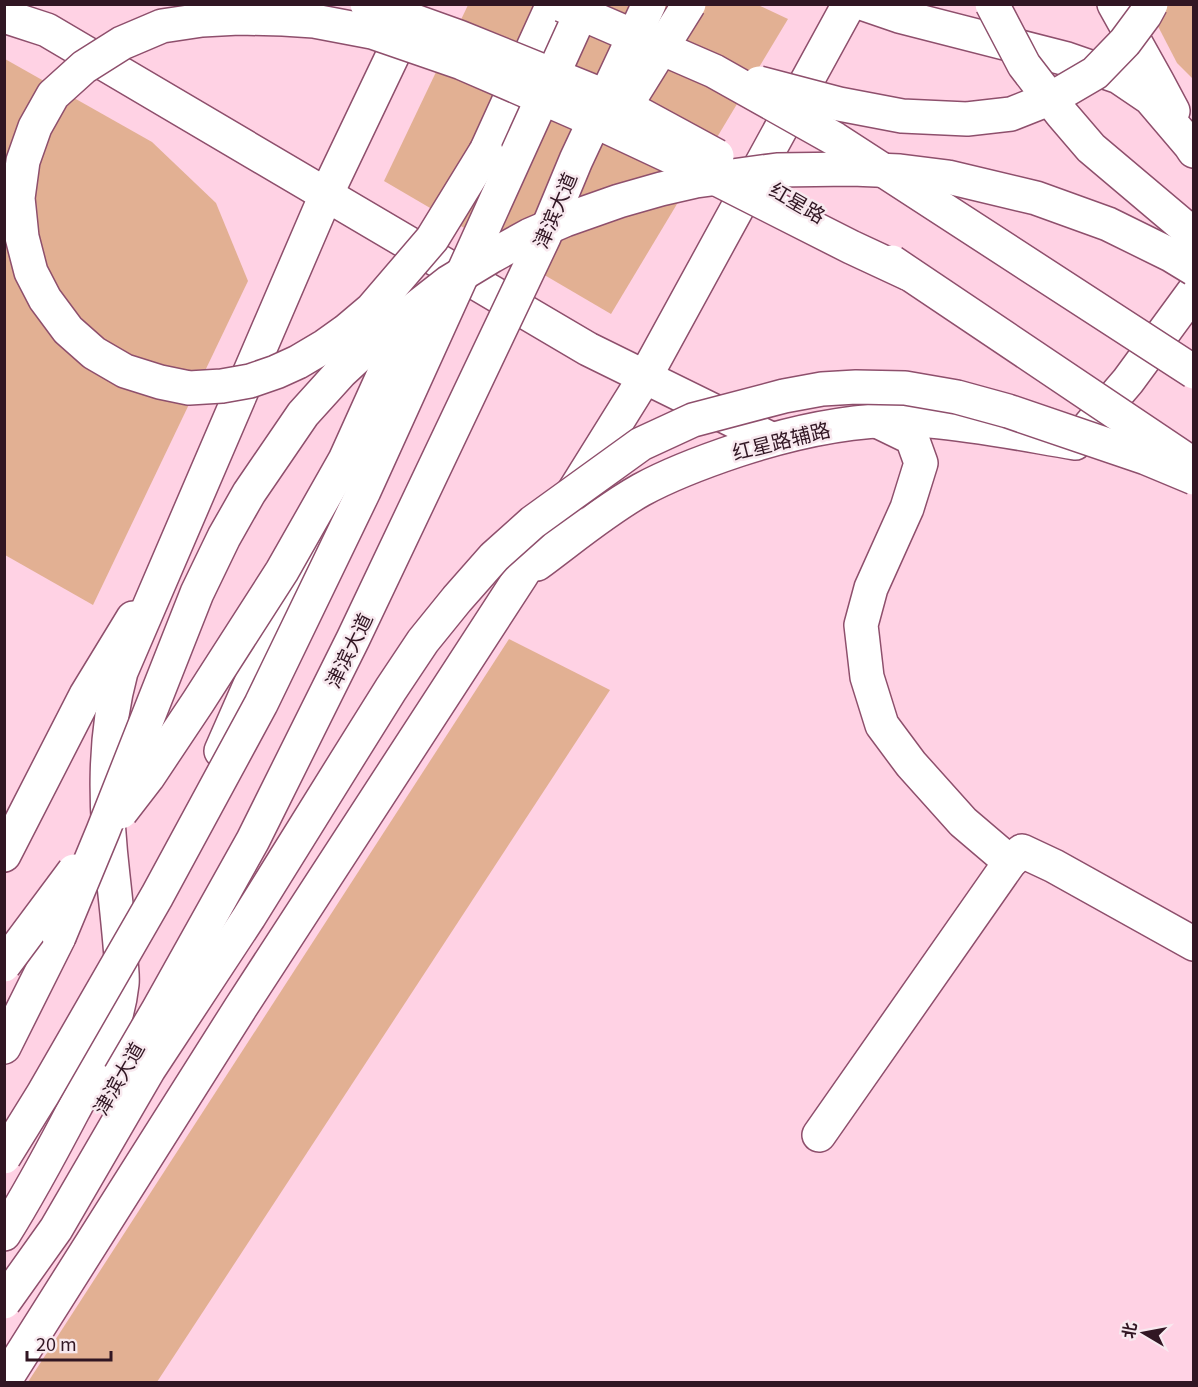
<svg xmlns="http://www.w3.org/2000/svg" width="1198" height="1387" font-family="Georgia,'Noto Sans SC',serif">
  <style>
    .green { fill: #e2b093 }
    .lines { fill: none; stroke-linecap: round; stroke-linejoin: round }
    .minor-casing { stroke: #8e4f6c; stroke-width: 36 }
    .major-casing { stroke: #8e4f6c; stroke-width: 36 }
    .highway-casing { stroke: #8e4f6c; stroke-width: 36 }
    .minor { stroke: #fff; stroke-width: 33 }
    .major { stroke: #fff; stroke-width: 33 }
    .highway { stroke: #fff; stroke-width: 33 }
    .highway-bridge-casing { stroke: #8e4f6c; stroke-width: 36; stroke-linecap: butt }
    .highway-bridge { stroke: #fff; stroke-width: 33 }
    .labels { text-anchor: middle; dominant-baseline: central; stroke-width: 5; stroke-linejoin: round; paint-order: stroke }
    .street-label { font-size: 20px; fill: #311623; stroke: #f8e9ef }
  </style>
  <rect width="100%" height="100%" fill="#ffd2e4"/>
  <g class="green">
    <path d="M468,5H758L788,19L611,314L384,181Z"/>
    <path d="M1147,5H1193V79L1177,63Z"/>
    <path d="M5,59L152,142L216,203L248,281L93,605L5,555Z"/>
    <path d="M509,639L610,690L157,1382H28Z"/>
  </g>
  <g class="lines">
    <g class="minor-casing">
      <g id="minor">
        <path d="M877,421L912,438L921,463L907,508L871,588L861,625L867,677L882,725L911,764L963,822L1010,862"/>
        <path d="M4,855L86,695L133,618"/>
        <path d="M819,1135L1010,862L1022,851L1054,866L1194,944"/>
      </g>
    </g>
    <g class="major-casing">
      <g id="major">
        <path d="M864,4L899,16L1067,59L1119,77L1150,98L1190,145L1194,151"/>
        <path d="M1114,4L1157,81L1173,111"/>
        <path d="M4,16L47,30L588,349L771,439"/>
        <path d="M537,564C571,539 604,511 641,490C672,473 705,461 738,450C799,430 866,416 930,421C979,425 1027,435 1075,443L1128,381L1194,291"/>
        <path d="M4,1234C29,1194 51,1153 73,1111C95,1070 117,1031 122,984C123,976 121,966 121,957C119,930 116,903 113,876C105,808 103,738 121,672L326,195L411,17"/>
        <path d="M4,1382L241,1007L521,576L645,377L849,4"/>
      </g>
    </g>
    <g class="highway-casing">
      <g id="highway">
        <path d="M486,151L553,4"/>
        <path d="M221,751L300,571L315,534"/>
        <path d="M4,1047L59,937"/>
      </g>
    </g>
    <use href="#minor" class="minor"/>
    <use href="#major" class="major"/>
    <use href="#highway" class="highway"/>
    <g class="highway-bridge-casing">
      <g id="highway-bridge">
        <path d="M367,4L459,37L612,99L717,156"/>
        <path d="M992,4L1024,65L1061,113L1091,148L1194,235"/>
        <path d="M562,5L714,71L835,139L1194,372"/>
        <path d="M759,83L839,104L902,116L967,119L1011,114L1054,97L1095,73L1125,42L1145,15L1151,4"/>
        <path d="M613,126L689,4"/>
        <path d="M486,151L432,239L372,309L346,331L325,346L298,362L276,372L250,381L222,386L189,388L160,382L125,371L94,353L68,330L45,299L31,272L22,237L18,198L23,161L35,127L53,95L84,67L122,43L162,26L202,20L239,18L283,19L314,21L372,32L462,63L584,116L697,169L851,247L909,274"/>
        <path d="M892,262L1185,459"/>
        <path d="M121,812L148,777L198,702L282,571L345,460L410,316"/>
        <path d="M59,937L103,831L197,593L224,537L249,493L303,414L341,372L380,336L449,282L492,256L530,235L565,220L619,201L661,189L696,181L777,170L852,169L900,171L948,177L1036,198L1108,224L1171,255L1194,269"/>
        <path d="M4,965L74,871"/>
        <path d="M120,1075L158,1010L253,840L353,639L544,237L576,160L649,4"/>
        <path d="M4,1157L43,1094L157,896L261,704L364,491L585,4"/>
        <path d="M4,1302L56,1229L149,1069L249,917L346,761L391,689L423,641L457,599L494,557L533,522L641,444L693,420L784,396L822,389L856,387L905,388L957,397L1008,411L1146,458L1194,478"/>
      </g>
    </g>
    <use href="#highway-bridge" class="highway-bridge"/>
  </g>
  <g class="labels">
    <g class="street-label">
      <text transform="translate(798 202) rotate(30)">红星路</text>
      <text transform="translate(554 210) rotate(-67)">津滨大道</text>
      <text transform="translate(781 440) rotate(-14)">红星路辅路</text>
      <text transform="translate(348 650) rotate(-64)">津滨大道</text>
      <text transform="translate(118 1078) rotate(-60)">津滨大道</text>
    </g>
  </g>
  <rect width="1198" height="1387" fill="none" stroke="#311623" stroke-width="12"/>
  <g transform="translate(1144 1333) rotate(280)" stroke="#f8e9ef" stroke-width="4.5" paint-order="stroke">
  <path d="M0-4.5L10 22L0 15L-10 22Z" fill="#311623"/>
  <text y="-9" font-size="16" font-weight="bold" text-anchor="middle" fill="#311623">北</text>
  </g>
  <path d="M27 1351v9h84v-9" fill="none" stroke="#311623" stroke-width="3"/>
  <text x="36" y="1351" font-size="18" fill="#311623" stroke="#f8e9ef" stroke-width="4.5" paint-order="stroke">20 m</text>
</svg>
